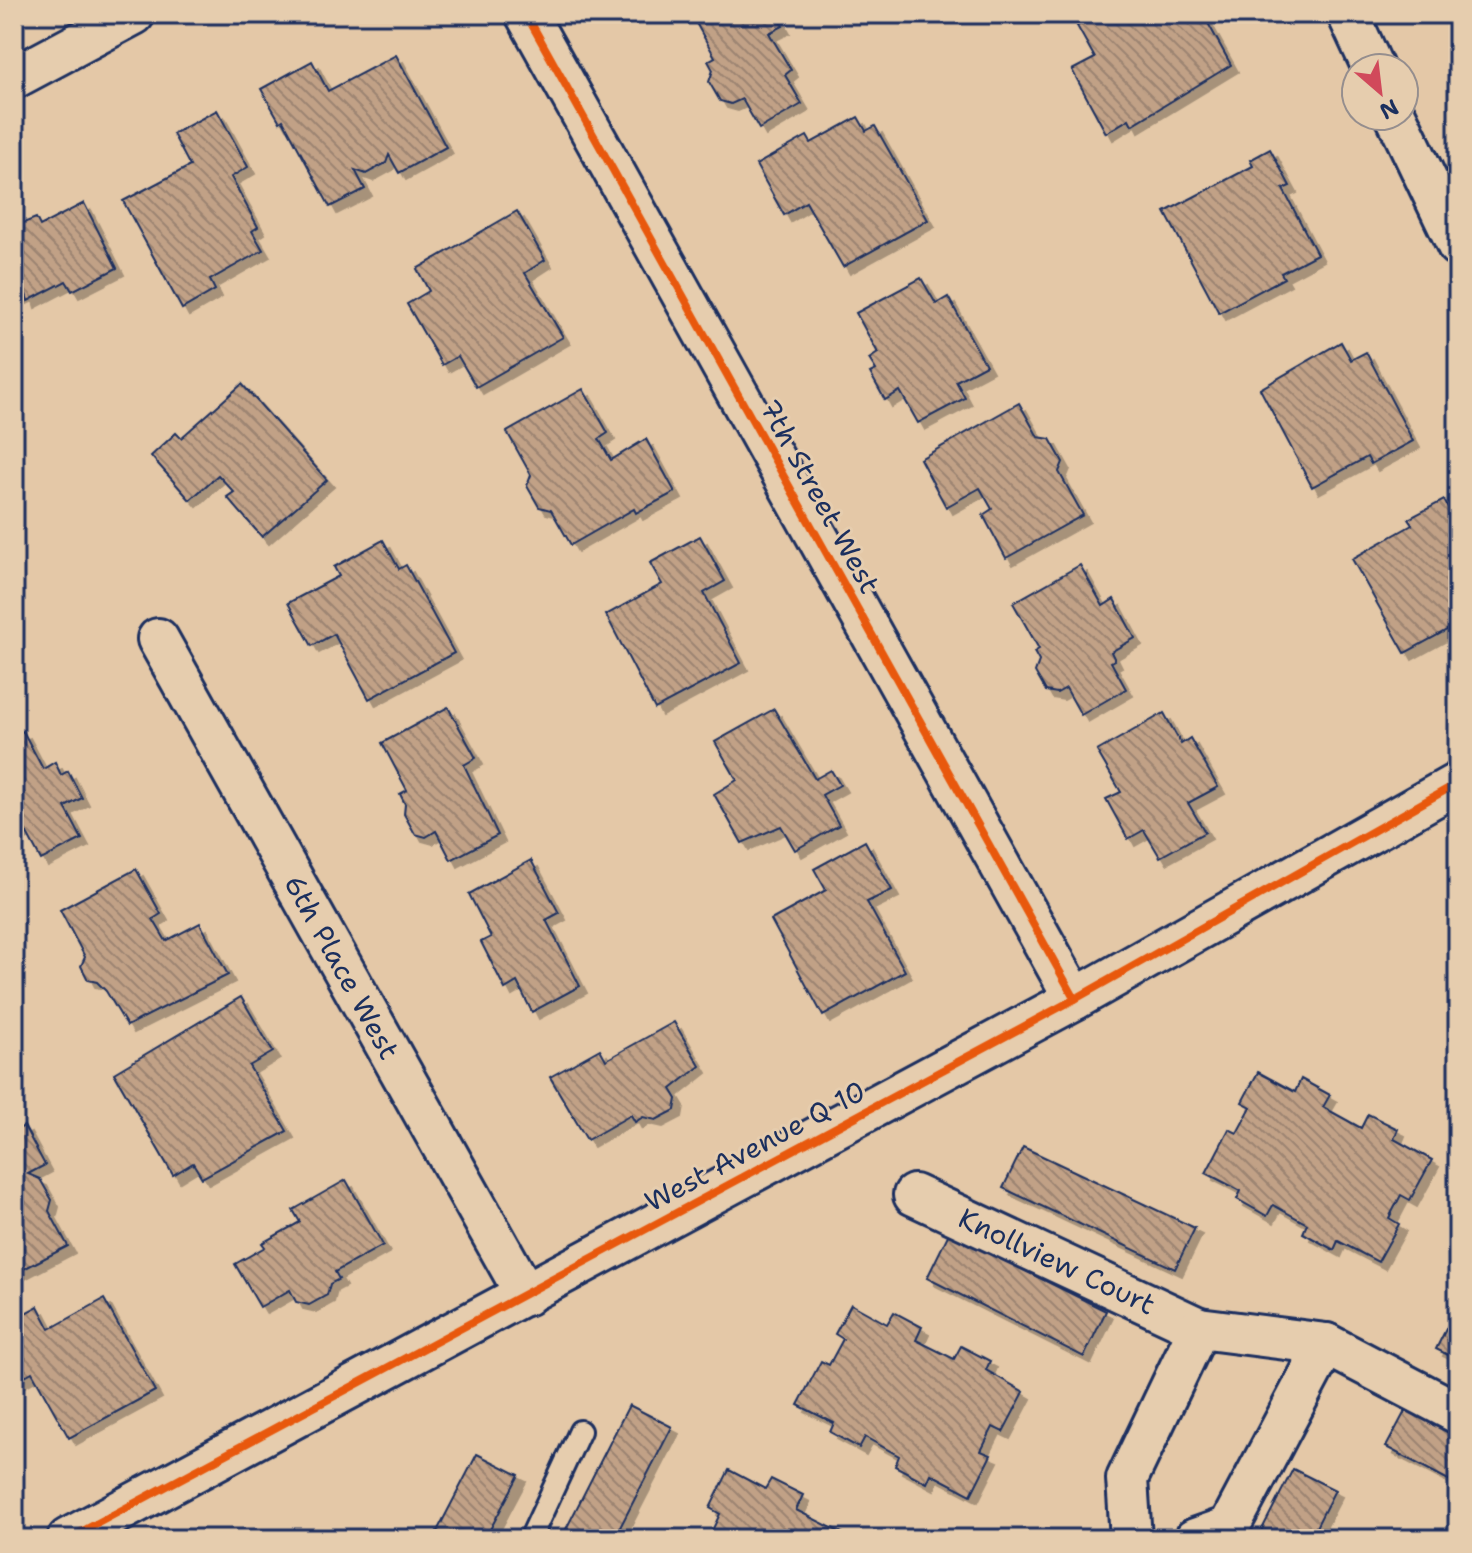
<svg xmlns="http://www.w3.org/2000/svg" width="1472" height="1553" font-family="'Shantell Sans',sans-serif">
  <style>
    .building { fill: url(#building-back-hatch); stroke: #1b2f5e; stroke-width: 2; filter: url(#shadow) }
    .lines { fill: none; stroke-linecap: round; stroke-linejoin: round }
    .lane-casing { stroke: #1b2f5e; stroke-width: 26 }
    .street-casing { stroke: #1b2f5e; stroke-width: 46 }
    .lane { stroke: #e6cdae; stroke-width: 20 }
    .street { stroke: #e6cdae; stroke-width: 40 }
    .cycleway-casing { stroke: #e6cdae; stroke-width: 13 }
    .cycleway { stroke: #e8590c; stroke-width: 8 }
    .labels { text-anchor: middle; dominant-baseline: central; stroke-width: 6; stroke-linejoin: round; paint-order: stroke }
    .street-label { font-size: 28px; fill: #1b2f5e; stroke: #e6cdae }
  </style>
  <defs>
    <pattern id="building-back-hatch" width="6" height="6" patternUnits="userSpaceOnUse" patternTransform="scale(2)"><rect width="6" height="6" fill="#c1a186"/><path d="M-1 5l2 2M0 0l6 6M5-1l2 2" fill="none" stroke="#9c8471"/></pattern>
    <filter id="shadow"><feDropShadow dx="7" dy="7" stdDeviation="0" flood-color="#0004"/></filter>
  </defs>
  <rect width="100%" height="100%" fill="#e4c8a7"/>
  <filter id="ink" filterUnits="userSpaceOnUse"><feTurbulence type="fractalNoise" baseFrequency=".0125" numOctaves="2"/><feDisplacementMap in="SourceGraphic" scale="16" xChannelSelector="R" yChannelSelector="G"/><feConvolveMatrix kernelMatrix="1 2 1 2 8 2 1 2 1" color-interpolation-filters="sRGB"/></filter>
  <g filter="url(#ink)">
    <g class="building">
      <path d="M691,14H776L783,26L769,33L791,70L785,75L802,104L759,129L742,99L731,104L720,101L709,82L713,70L708,61L715,57Z"/>
      <path d="M1098,14H1203L1231,65L1132,125L1129,119L1106,133L1072,70L1095,58L1077,26Z"/>
      <path d="M396,55L446,147L399,173L389,155L386,163L366,174L355,170L365,189L330,207L283,120L280,122L261,89L312,61L328,91Z"/>
      <path d="M217,110L248,167L231,177L258,227L252,231L263,250L210,280L215,290L182,309L123,201L190,166L173,134Z"/>
      <path d="M858,117L866,131L875,126L928,220L843,267L806,202L784,215L756,165L807,136L811,143Z"/>
      <path d="M1270,149L1290,186L1283,189L1317,254L1281,273L1284,278L1219,313L1165,212L1253,166L1250,160Z"/>
      <path d="M84,203L117,268L72,291L66,281L28,301L26,294L14,300V222L19,220L21,224L36,218L40,226Z"/>
      <path d="M517,211L545,260L525,273L563,337L476,387L458,356L442,365L407,304L429,291L417,269Z"/>
      <path d="M921,278L936,304L948,297L986,365L956,381L965,398L918,423L900,391L885,400L870,373L876,370L869,359L878,353L856,313Z"/>
      <path d="M1341,342L1351,360L1366,352L1413,441L1371,464L1367,457L1312,487L1260,389Z"/>
      <path d="M242,384L327,480L262,537L227,497L234,492L218,475L190,500L151,456L176,433L181,438Z"/>
      <path d="M583,389L608,433L599,439L611,460L646,439L675,492L636,513L634,509L571,545L551,510L539,507L527,486L531,475L507,432Z"/>
      <path d="M1019,403L1038,437L1050,439L1063,462L1059,472L1083,515L1006,558L983,515L992,509L980,488L946,507L920,459Z"/>
      <path d="M1444,500L1458,526V624L1405,653L1352,559L1412,525L1408,519Z"/>
      <path d="M700,536L725,581L704,593L741,663L655,709L606,615L662,584L650,563Z"/>
      <path d="M383,540L399,569L406,565L454,653L369,699L334,634L312,646L288,603L339,576L334,567Z"/>
      <path d="M1080,565L1103,606L1114,599L1135,638L1111,652L1115,660L1111,662L1126,689L1081,715L1066,688L1057,693L1046,691L1035,672L1039,661L1034,652L1039,649L1013,603Z"/>
      <path d="M448,707L476,758L464,765L498,835L451,860L436,831L426,837L415,834L404,814L405,804L400,794L407,790L382,743Z"/>
      <path d="M774,709L815,779L831,770L840,785L822,795L839,825L795,850L781,826L742,843L714,794L737,780L715,742Z"/>
      <path d="M1164,713L1181,744L1190,738L1218,787L1188,803L1205,832L1160,857L1144,830L1128,839L1106,799L1121,792L1097,751Z"/>
      <path d="M23,731L43,769L55,762L61,775L68,771L82,798L65,807L82,839L41,860L25,830L17,834L14,828V736Z"/>
      <path d="M865,841L892,890L867,902L905,971L823,1016L771,920L826,890L814,869Z"/>
      <path d="M531,860L559,913L546,920L580,986L532,1012L517,982L505,989L481,942L491,937L469,894Z"/>
      <path d="M136,869L161,914L153,919L166,941L200,923L228,975L127,1026L106,991L97,982L88,980L81,966L85,957L60,910Z"/>
      <path d="M241,997L273,1052L249,1066L287,1131L202,1178L193,1163L173,1175L114,1073Z"/>
      <path d="M674,1022L700,1066L671,1089L677,1099L675,1110L656,1120L643,1117L635,1122L631,1115L587,1140L550,1077L600,1049L606,1060Z"/>
      <path d="M1258,1072L1295,1092L1301,1079L1330,1095L1323,1107L1361,1128L1368,1114L1398,1129L1394,1139L1432,1160L1410,1200L1401,1195L1389,1218L1399,1224L1378,1262L1338,1241L1334,1250L1303,1233L1307,1224L1273,1205L1267,1216L1237,1199L1241,1191L1206,1173L1229,1129L1237,1133L1251,1107L1242,1102Z"/>
      <path d="M24,1126L45,1165L28,1174L40,1179L52,1200L49,1211L68,1246L14,1274V1132Z"/>
      <path d="M1023,1147L1195,1228L1175,1269L1003,1188Z"/>
      <path d="M346,1180L383,1245L335,1272L339,1279L330,1284L327,1295L309,1305L296,1302L290,1290L260,1307L235,1264L265,1247L262,1243L300,1222L293,1210Z"/>
      <path d="M949,1233L1106,1311L1084,1357L927,1278Z"/>
      <path d="M104,1299L155,1391L69,1438L32,1372L14,1382V1319L38,1306L50,1329Z"/>
      <path d="M851,1304L887,1324L894,1312L922,1327L916,1340L954,1359L961,1346L990,1361L986,1370L1024,1392L1003,1432L993,1427L981,1451L991,1455L971,1495L931,1474L927,1483L895,1466L899,1456L865,1437L859,1448L830,1432L834,1423L798,1405L821,1361L829,1365L843,1339L835,1334Z"/>
      <path d="M1458,1305V1360L1436,1349Z"/>
      <path d="M1411,1400L1458,1425V1485L1386,1447Z"/>
      <path d="M629,1405L672,1427L614,1539H561Z"/>
      <path d="M477,1454L519,1475L485,1539H433Z"/>
      <path d="M1293,1469L1335,1490L1310,1539H1257Z"/>
      <path d="M729,1470L765,1489L771,1479L803,1495L796,1510L854,1539H694L697,1533L708,1539L720,1514L710,1508Z"/>
    </g>
    <g class="lines">
      <g class="lane-casing">
        <path id="lane" d="M530,1539L580,1431"/>
      </g>
      <g class="street-casing">
        <g id="street">
          <path d="M526,14L1075,999"/>
          <path d="M1348,14L1373,68"/>
          <path d="M14,78L134,14"/>
          <path d="M1396,116L1458,246"/>
          <path d="M158,639L526,1295"/>
          <path d="M914,1195L1199,1328"/>
          <path d="M68,1539L1075,999L1458,783"/>
          <path d="M1131,1539L1127,1479L1199,1328L1326,1344L1458,1413"/>
          <path d="M1195,1539L1229,1527L1326,1344"/>
        </g>
      </g>
      <use href="#lane" class="lane"/>
      <use href="#street" class="street"/>
      <g class="cycleway-casing">
        <g id="cycleway">
          <path d="M526,14L1075,999"/>
          <path d="M68,1539L1075,999L1458,783"/>
        </g>
      </g>
      <use href="#cycleway" class="cycleway"/>
    </g>
  </g>
  <g class="labels">
    <g class="street-label">
      <text transform="translate(820 496) rotate(61)">7th Street West</text>
      <text transform="translate(342 967) rotate(61)">6th Place West</text>
      <text transform="translate(755 1146) rotate(-28)">West Avenue Q 10</text>
      <text transform="translate(1057 1261) rotate(25)">Knollview Court</text>
    </g>
  </g>
  <rect width="1472" height="1553" fill="none" stroke="#e6cdae" stroke-width="48"/>
  <rect x="24" y="24" width="1424" height="1505" fill="none" stroke="#1b2f5e" stroke-width="3" filter="url(#ink)"/>
  <g transform="translate(1380 92) rotate(152)"><circle r="38" fill="#e6cdae" stroke="#958e8e" stroke-width="2"/>
  <path d="M0-6L14 30L0 20L-14 30Z" fill="#d1495b"/>
  <text y="-12" font-size="22" font-weight="bold" text-anchor="middle" fill="#1b2f5e">N</text>
  </g>
</svg>
